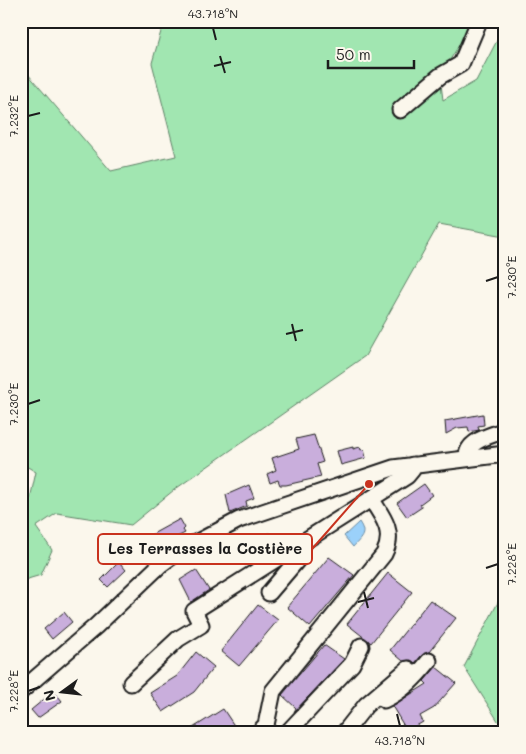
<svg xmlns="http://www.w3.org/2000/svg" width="526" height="754" font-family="Mali,sans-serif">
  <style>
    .green { fill: #a1e6b1; stroke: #5e8166 }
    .water { fill: #9bd1fa; stroke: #6889a1 }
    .building { fill: #c9aedc; stroke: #1c1c1c }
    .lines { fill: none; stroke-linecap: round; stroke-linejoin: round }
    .minor-casing { stroke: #1c1c1c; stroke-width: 19 }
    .minor { stroke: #fbf7ec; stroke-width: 15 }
    .ticks { fill: none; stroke: #1c1c1c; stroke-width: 2 }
    .leader { fill: none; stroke: #c8321e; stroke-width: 2 }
    .callout-dot { fill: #c8321e; stroke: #fbf7ec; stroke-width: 2 }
    .callout { fill: #fbf7ec; stroke: #c8321e; stroke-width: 2 }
    .callout-label { font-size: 15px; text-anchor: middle; font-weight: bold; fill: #1c1c1c }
    .neatline { fill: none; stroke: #1c1c1c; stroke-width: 2 }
    .ticks-label { font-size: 12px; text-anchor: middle; fill: #1c1c1c }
  </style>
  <rect width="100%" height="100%" fill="#fbf7ec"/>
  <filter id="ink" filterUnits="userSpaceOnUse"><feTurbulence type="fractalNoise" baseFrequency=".02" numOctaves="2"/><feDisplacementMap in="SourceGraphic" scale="10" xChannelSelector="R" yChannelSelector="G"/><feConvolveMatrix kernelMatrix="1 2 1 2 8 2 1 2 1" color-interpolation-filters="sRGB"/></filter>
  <g filter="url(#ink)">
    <g class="green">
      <path d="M164,21H474L440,76L443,100L476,81L505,25V236L439,224L365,356L174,490L131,525L57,513L36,527L52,550L41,575L21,581V511L30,499L36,472L21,463V66L111,171L176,156L152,63Z"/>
      <path d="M505,589V732L464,667Z"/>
    </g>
    <path class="water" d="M359,522C367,534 362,537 353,547L344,536Z"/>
    <g class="building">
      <path d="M483,414L484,425L478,426L479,430L469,432L468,427L457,428L446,434L445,421Z"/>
      <path d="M314,435L323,462L317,464L321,477L286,485H280L278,480L270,483L267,474L276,470L272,458L299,449L296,439Z"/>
      <path d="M353,447V449L360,447L361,450L364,449L366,458L341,465L337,451Z"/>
      <path d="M424,484L432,495L420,504L422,507L407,517L397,503Z"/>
      <path d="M249,485L254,498L246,501L247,506L230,513L226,495Z"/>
      <path d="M180,519L185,528L183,530L185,533L155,548L149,536Z"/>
      <path d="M270,533L274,542L250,555L245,544Z"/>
      <path d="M329,557L354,575L310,627L287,607Z"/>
      <path d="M119,562L126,570L108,587L101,580Z"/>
      <path d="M196,570L209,590L191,602L180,580Z"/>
      <path d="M388,573L412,592L371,643L347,624Z"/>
      <path d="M430,600L456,618L429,652L422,655L415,663L411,660L403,661L390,650Z"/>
      <path d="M258,605L278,620L239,666L221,651Z"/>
      <path d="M64,612L72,622L52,639L44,629Z"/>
      <path d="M324,645L344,659L294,712L296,708L282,695Z"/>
      <path d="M196,652L214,667L194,692L163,712L150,693L177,676Z"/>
      <path d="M436,667L456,683L434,708L420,716L423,722L407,731L392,706L427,684L424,681Z"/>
      <path d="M54,691L62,701L38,718L31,710Z"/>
      <path d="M223,709L239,733H185Z"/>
    </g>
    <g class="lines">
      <g class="minor-casing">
        <g id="minor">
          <path d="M400,110L440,76L461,64L479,21"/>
          <path d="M467,458C466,440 491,436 505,430"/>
          <path d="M269,593L298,559L294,549"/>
          <path d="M131,683L178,639L201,625L194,611L407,476L412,470L413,465"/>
          <path d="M21,691L96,626L160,565L175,554L239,520L393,468L505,454"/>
          <path d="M384,700C403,691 416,677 429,661"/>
          <path d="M258,733L266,725L273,691L384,554C395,533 384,518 371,499"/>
          <path d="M287,733L352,664L361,646"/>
          <path d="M344,733L366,705L408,669"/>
        </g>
      </g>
      <use href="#minor" class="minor"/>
    </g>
  </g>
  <path class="ticks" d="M213,28L216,40M220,56L225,73M214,66L231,62M28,116L40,113M486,281L498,277M292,324L296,341M286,334L303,330M28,404L40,400M486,568L498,564M364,592L368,608M358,602L374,598M28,691L40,687M397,714L400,726"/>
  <path class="leader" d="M369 484L312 549"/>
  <circle class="callout-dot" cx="369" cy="484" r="5"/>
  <rect class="callout" x="98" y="534" width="214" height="30" rx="5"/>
  <g class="callout-label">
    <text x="205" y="554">Les Terrasses la Costière</text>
  </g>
  <rect width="526" height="754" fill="none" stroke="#fbf7ec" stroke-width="55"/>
  <g transform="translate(62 692) rotate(255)" stroke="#fbf7ec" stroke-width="4" paint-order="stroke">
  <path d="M0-4L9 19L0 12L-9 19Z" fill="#1c1c1c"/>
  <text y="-8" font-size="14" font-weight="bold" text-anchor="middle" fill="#1c1c1c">N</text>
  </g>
  <path d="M328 60v8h86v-8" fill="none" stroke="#1c1c1c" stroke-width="2.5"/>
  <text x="336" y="60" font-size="15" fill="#1c1c1c" stroke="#fbf7ec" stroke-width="4" paint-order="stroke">50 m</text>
  <rect x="28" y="28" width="470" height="698" class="neatline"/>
  <g class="ticks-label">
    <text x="213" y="18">43.718°N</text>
    <text transform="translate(14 116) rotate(-90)" y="4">7.232°E</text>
    <text transform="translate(512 277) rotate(-90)" y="4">7.230°E</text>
    <text transform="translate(14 404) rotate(-90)" y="4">7.230°E</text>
    <text transform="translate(512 564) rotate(-90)" y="4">7.228°E</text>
    <text transform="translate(14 691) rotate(-90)" y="4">7.228°E</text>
    <text x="400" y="745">43.718°N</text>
  </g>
</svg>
